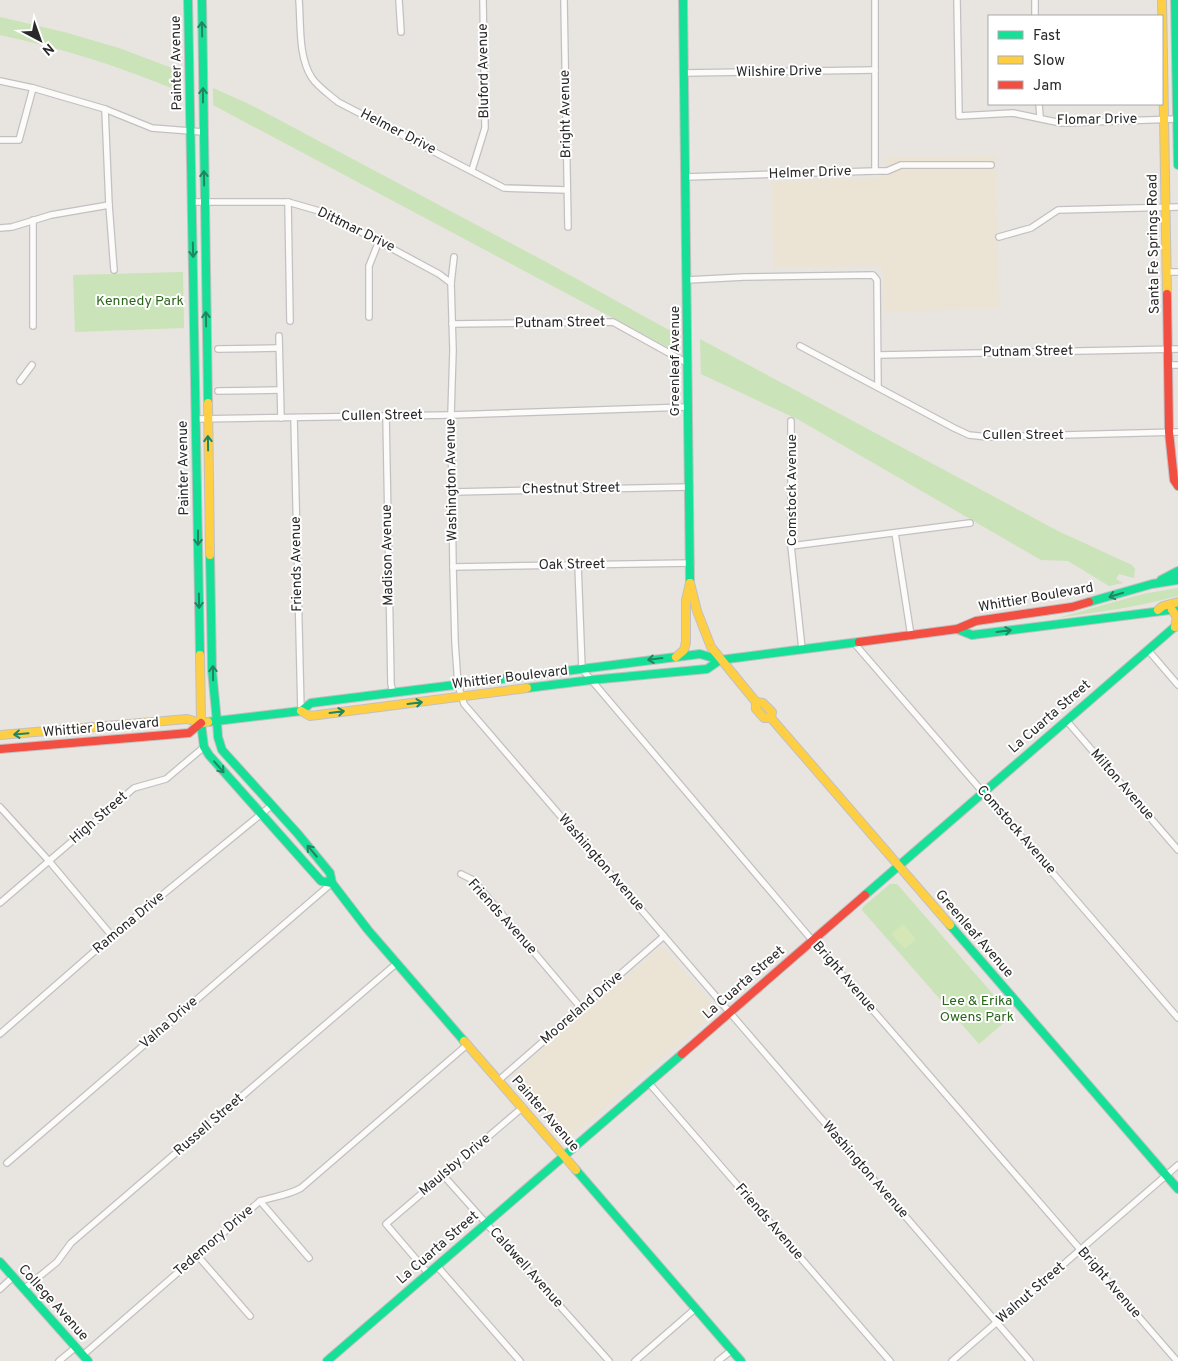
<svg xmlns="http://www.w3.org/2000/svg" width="1178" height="1361" font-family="Overpass,sans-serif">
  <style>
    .education { fill: #ebe3d4 }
    .green { fill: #cae3b8 }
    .pitch { fill: #d5e7b6 }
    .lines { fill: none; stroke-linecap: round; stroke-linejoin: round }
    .street-casing { stroke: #c2c0c1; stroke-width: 8 }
    .fast-casing { stroke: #c2c0c1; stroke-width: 10 }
    .slow-casing { stroke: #c2c0c1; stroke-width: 10 }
    .jam-casing { stroke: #c2c0c1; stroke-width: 10 }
    .street { stroke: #fcfbfa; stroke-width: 5.5 }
    .fast { stroke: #16e098; stroke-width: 8 }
    .slow { stroke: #ffcf43; stroke-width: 8 }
    .jam { stroke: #f24e42; stroke-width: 8 }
    .oneway { stroke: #208561 }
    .labels { text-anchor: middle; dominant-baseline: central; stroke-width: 4; stroke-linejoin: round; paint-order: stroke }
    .street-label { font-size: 14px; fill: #2a2a2a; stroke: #fff }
    .park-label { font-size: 14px; fill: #2a661a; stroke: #fff }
  </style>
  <rect width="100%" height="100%" fill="#e8e4e0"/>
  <g class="education">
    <path d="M996,156L999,308L884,312L883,272L880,266L773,268L771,182L880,178L884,174L886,158Z"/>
    <path d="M663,947L715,1008V1012L570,1138L566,1139L514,1078V1074L660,948Z"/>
  </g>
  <g class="green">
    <path d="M0,17L64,32L119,48L180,71L176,79L180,83L181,92C122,67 62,48 0,35Z"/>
    <path d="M213,88L251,105L548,263L676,334L675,341L671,349L213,105Z"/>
    <path d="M183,272L184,328L75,332L73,275Z"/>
    <path d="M700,339L1058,531L1132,565L1135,569L1134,578L1119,574L1116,579L1123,583L1109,586L1068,561L1041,560L799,420L701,374Z"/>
    <path d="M1178,588V596C1138,607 1098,612 1057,618L1143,594Z"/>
    <path d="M890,884H897L1012,1016L979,1044L862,910L863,907Z"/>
  </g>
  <path class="pitch" d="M903,924L916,939L905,949L891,934Z"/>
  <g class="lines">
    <g class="street-casing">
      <g id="street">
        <path d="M299,0C301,24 298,57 312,78C318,87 330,95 338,102L504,188L567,190"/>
        <path d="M399,0L401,32"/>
        <path d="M564,0L568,227"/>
        <path d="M875,0V171"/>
        <path d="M957,0L959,116L1013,113L1061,123L1177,119"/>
        <path d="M1035,0V16"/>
        <path d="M684,73L875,70"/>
        <path d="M0,81L33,88L105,109L152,128L203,132"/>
        <path d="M1039,104L1040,117"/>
        <path d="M105,109L109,205L114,270"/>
        <path d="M0,140H19L33,88"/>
        <path d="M472,170L485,128L483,0"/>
        <path d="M685,177L875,171H887L901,165H991"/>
        <path d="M192,202H288L326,213L439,274L451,283"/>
        <path d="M288,202L290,321"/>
        <path d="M0,228L12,227L51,215L109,205"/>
        <path d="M999,237L1031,228L1058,210L1178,207"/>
        <path d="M454,257L451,283L453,350L451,415L453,567L455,642L458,685L464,704L1030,1361"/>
        <path d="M1168,272H1178"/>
        <path d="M687,280L744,277L873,275L877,280L878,386"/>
        <path d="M369,317V266L379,241"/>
        <path d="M452,324L613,322L687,363"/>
        <path d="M33,326V220"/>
        <path d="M279,336L281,418"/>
        <path d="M800,346L954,428L969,435L988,437L1178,432"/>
        <path d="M218,349L279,348"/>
        <path d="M879,355L1178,349"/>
        <path d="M1169,365H1178"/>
        <path d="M20,381L32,365"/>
        <path d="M218,391L280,390"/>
        <path d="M386,416L391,684L393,693"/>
        <path d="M294,418L301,711"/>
        <path d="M196,419L451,415L687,407"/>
        <path d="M791,421V546L802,649"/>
        <path d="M453,492L690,487"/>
        <path d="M895,533L911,636"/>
        <path d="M791,546L970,523"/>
        <path d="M578,565L582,669L812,940L1177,1361"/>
        <path d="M453,567L691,563"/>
        <path d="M854,643L1178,1018"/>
        <path d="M1148,650L1178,685"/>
        <path d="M1066,720L1178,850"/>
        <path d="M0,807L49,861L112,936"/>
        <path d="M461,874L473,880L581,1008"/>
        <path d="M0,903L134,788L166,779L204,747"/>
        <path d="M0,1034L112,936L271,806"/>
        <path d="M499,1080L664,936"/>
        <path d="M648,1082L890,1361"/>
        <path d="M7,1163L332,883"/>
        <path d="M443,1175L609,1361"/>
        <path d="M260,1201L309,1258"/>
        <path d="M197,1255L250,1316"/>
        <path d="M437,1266L520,1361"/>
        <path d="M428,1273L386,1224L523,1107"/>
        <path d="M0,1289L13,1277"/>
        <path d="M24,1289L57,1262L71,1243L397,963"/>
        <path d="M83,1355L260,1201C273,1197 289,1195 301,1188L468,1044"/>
        <path d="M59,1361L76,1347"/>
        <path d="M635,1361L696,1308"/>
        <path d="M718,1361L732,1350"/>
        <path d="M952,1361L1178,1165"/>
      </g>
    </g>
    <g class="fast-casing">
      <g id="fast">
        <path d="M188,0L200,655"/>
        <path d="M202,0L208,403"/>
        <path d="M683,0L690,583"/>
        <path d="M1175,0L1178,165"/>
        <path d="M210,555L212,670L217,722"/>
        <path d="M1161,580L1178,571"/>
        <path d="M1089,602L1152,584L1178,580"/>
        <path d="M957,629L972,635L1178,609"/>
        <path d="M527,688L591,680L707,669L720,660"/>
        <path d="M208,722L301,711L311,703L700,654L720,660L859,642"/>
        <path d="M217,722L218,737L222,750L298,834L330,873L332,883L368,930L464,1041"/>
        <path d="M201,723L204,747L209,755L321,881L332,883"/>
        <path d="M865,895L1178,624"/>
        <path d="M950,925L1178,1189"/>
        <path d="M576,1170L741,1361"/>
        <path d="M0,1262L88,1361"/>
        <path d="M327,1361L682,1054"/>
      </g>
    </g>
    <g class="slow-casing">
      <g id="slow">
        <path d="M1162,0L1167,294"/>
        <path d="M208,403L210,555"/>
        <path d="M690,583L697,611L711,647L756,702V709L764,718H771"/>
        <path d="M1158,610L1163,606L1178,602"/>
        <path d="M1172,610L1177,617L1175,627"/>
        <path d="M200,655L201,723"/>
        <path d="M676,657L684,650L686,642V600L690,583"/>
        <path d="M756,702L763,703L772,712L771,718L950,925"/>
        <path d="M301,711L310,716L527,688"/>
        <path d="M0,735L187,719L201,723L208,722"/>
        <path d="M464,1041L576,1170"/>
      </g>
    </g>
    <g class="jam-casing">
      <g id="jam">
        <path d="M1167,294L1169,432L1174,480L1178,486"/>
        <path d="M859,642L957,629L976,621L1072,607L1089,602"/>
        <path d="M0,749L189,733L201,723"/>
        <path d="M682,1054L865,895"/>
      </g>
    </g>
    <use href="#street" class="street"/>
    <use href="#fast" class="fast"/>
    <use href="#slow" class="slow"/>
    <use href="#jam" class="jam"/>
  </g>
  <defs><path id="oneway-shaft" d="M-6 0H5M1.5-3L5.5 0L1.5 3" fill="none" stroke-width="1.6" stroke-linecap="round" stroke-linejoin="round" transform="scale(1.25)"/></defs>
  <g class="oneway">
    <use href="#oneway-shaft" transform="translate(202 29) rotate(-91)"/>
    <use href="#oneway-shaft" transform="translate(203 95) rotate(-90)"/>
    <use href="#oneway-shaft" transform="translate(204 178) rotate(-91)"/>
    <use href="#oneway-shaft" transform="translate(193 250) rotate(89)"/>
    <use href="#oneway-shaft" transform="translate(206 319) rotate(-91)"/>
    <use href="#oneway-shaft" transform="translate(208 443) rotate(-91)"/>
    <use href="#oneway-shaft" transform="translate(198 538) rotate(90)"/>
    <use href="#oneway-shaft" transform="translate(1116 595) rotate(163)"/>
    <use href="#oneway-shaft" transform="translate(199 601) rotate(89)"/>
    <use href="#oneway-shaft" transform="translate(1004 631) rotate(-7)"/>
    <use href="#oneway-shaft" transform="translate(655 659) rotate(173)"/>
    <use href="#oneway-shaft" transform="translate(213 673) rotate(-91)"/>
    <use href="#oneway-shaft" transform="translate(415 703) rotate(-7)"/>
    <use href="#oneway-shaft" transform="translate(337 712) rotate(-7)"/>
    <use href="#oneway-shaft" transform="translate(21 734) rotate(175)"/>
    <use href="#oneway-shaft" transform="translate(219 767) rotate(49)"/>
    <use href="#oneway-shaft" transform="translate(312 851) rotate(-130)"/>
  </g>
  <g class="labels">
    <g class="street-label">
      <text transform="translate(177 63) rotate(-91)">Painter Avenue</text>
      <text transform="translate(484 71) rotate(-91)">Bluford Avenue</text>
      <text transform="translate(779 72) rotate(-1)">Wilshire Drive</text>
      <text transform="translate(566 114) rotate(-91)">Bright Avenue</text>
      <text transform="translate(1097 120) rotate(-1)">Flomar Drive</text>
      <text transform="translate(398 132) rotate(27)">Helmer Drive</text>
      <text transform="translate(810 173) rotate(-2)">Helmer Drive</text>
      <text transform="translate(356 230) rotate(26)">Dittmar Drive</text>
      <text transform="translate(1154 244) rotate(-91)">Santa Fe Springs Road</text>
      <text transform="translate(560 323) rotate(-1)">Putnam Street</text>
      <text transform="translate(1028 352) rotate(-1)">Putnam Street</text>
      <text transform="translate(675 361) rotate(-90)">Greenleaf Avenue</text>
      <text transform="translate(382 416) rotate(-1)">Cullen Street</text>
      <text x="1023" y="435">Cullen Street</text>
      <text transform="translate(184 468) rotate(-91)">Painter Avenue</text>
      <text transform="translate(452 480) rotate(-91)">Washington Avenue</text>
      <text transform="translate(571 489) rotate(-1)">Chestnut Street</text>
      <text transform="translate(792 490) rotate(-90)">Comstock Avenue</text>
      <text transform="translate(388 555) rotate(-91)">Madison Avenue</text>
      <text transform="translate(297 564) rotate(-91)">Friends Avenue</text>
      <text transform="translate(572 565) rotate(-1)">Oak Street</text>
      <text transform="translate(1036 598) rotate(-10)">Whittier Boulevard</text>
      <text transform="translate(510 678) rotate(-7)">Whittier Boulevard</text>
      <text transform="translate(1050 717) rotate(-41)">La Cuarta Street</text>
      <text transform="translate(101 728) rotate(-5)">Whittier Boulevard</text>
      <text transform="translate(1122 785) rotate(49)">Milton Avenue</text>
      <text transform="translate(99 818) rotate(-41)">High Street</text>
      <text transform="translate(1016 830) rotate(49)">Comstock Avenue</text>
      <text transform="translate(601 863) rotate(49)">Washington Avenue</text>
      <text transform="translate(502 917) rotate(48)">Friends Avenue</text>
      <text transform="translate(129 923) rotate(-40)">Ramona Drive</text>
      <text transform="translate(974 934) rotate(49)">Greenleaf Avenue</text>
      <text transform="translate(844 977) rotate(49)">Bright Avenue</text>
      <text transform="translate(744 983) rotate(-41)">La Cuarta Street</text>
      <text transform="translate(582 1008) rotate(-41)">Mooreland Drive</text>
      <text transform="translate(169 1023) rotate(-41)">Valna Drive</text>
      <text transform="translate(545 1114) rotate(49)">Painter Avenue</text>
      <text transform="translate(209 1125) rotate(-41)">Russell Street</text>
      <text transform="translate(455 1165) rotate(-40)">Maulsby Drive</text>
      <text transform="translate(865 1170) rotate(49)">Washington Avenue</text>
      <text transform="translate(769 1222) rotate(49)">Friends Avenue</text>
      <text transform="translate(214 1241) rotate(-41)">Tedemory Drive</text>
      <text transform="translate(438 1248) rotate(-41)">La Cuarta Street</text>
      <text transform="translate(526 1268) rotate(48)">Caldwell Avenue</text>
      <text transform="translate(1109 1283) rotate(49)">Bright Avenue</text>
      <text transform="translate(1031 1293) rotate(-41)">Walnut Street</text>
      <text transform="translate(53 1303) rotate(48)">College Avenue</text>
    </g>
    <g class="park-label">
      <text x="140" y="301">Kennedy Park</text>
      <text x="977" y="1001">Lee &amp; Erika<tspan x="977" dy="16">Owens Park</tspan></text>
    </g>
  </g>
  <rect x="988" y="15" width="175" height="90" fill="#ffffff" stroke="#aaaaaa"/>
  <rect x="998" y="31" width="25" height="8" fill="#16e098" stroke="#aaaaaa"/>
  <text x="1033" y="40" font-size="15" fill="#2a2a2a">Fast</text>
  <rect x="998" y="56" width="25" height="8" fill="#ffcf43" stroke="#aaaaaa"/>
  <text x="1033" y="65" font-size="15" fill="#2a2a2a">Slow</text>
  <rect x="998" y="81" width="25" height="8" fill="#f24e42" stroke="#aaaaaa"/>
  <text x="1033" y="90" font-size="15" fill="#2a2a2a">Jam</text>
  <g transform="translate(40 40) rotate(139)" stroke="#ffffff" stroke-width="4" paint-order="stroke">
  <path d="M0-4L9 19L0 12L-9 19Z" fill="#2a2a2a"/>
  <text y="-8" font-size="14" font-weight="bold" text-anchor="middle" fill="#2a2a2a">N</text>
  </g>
</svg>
